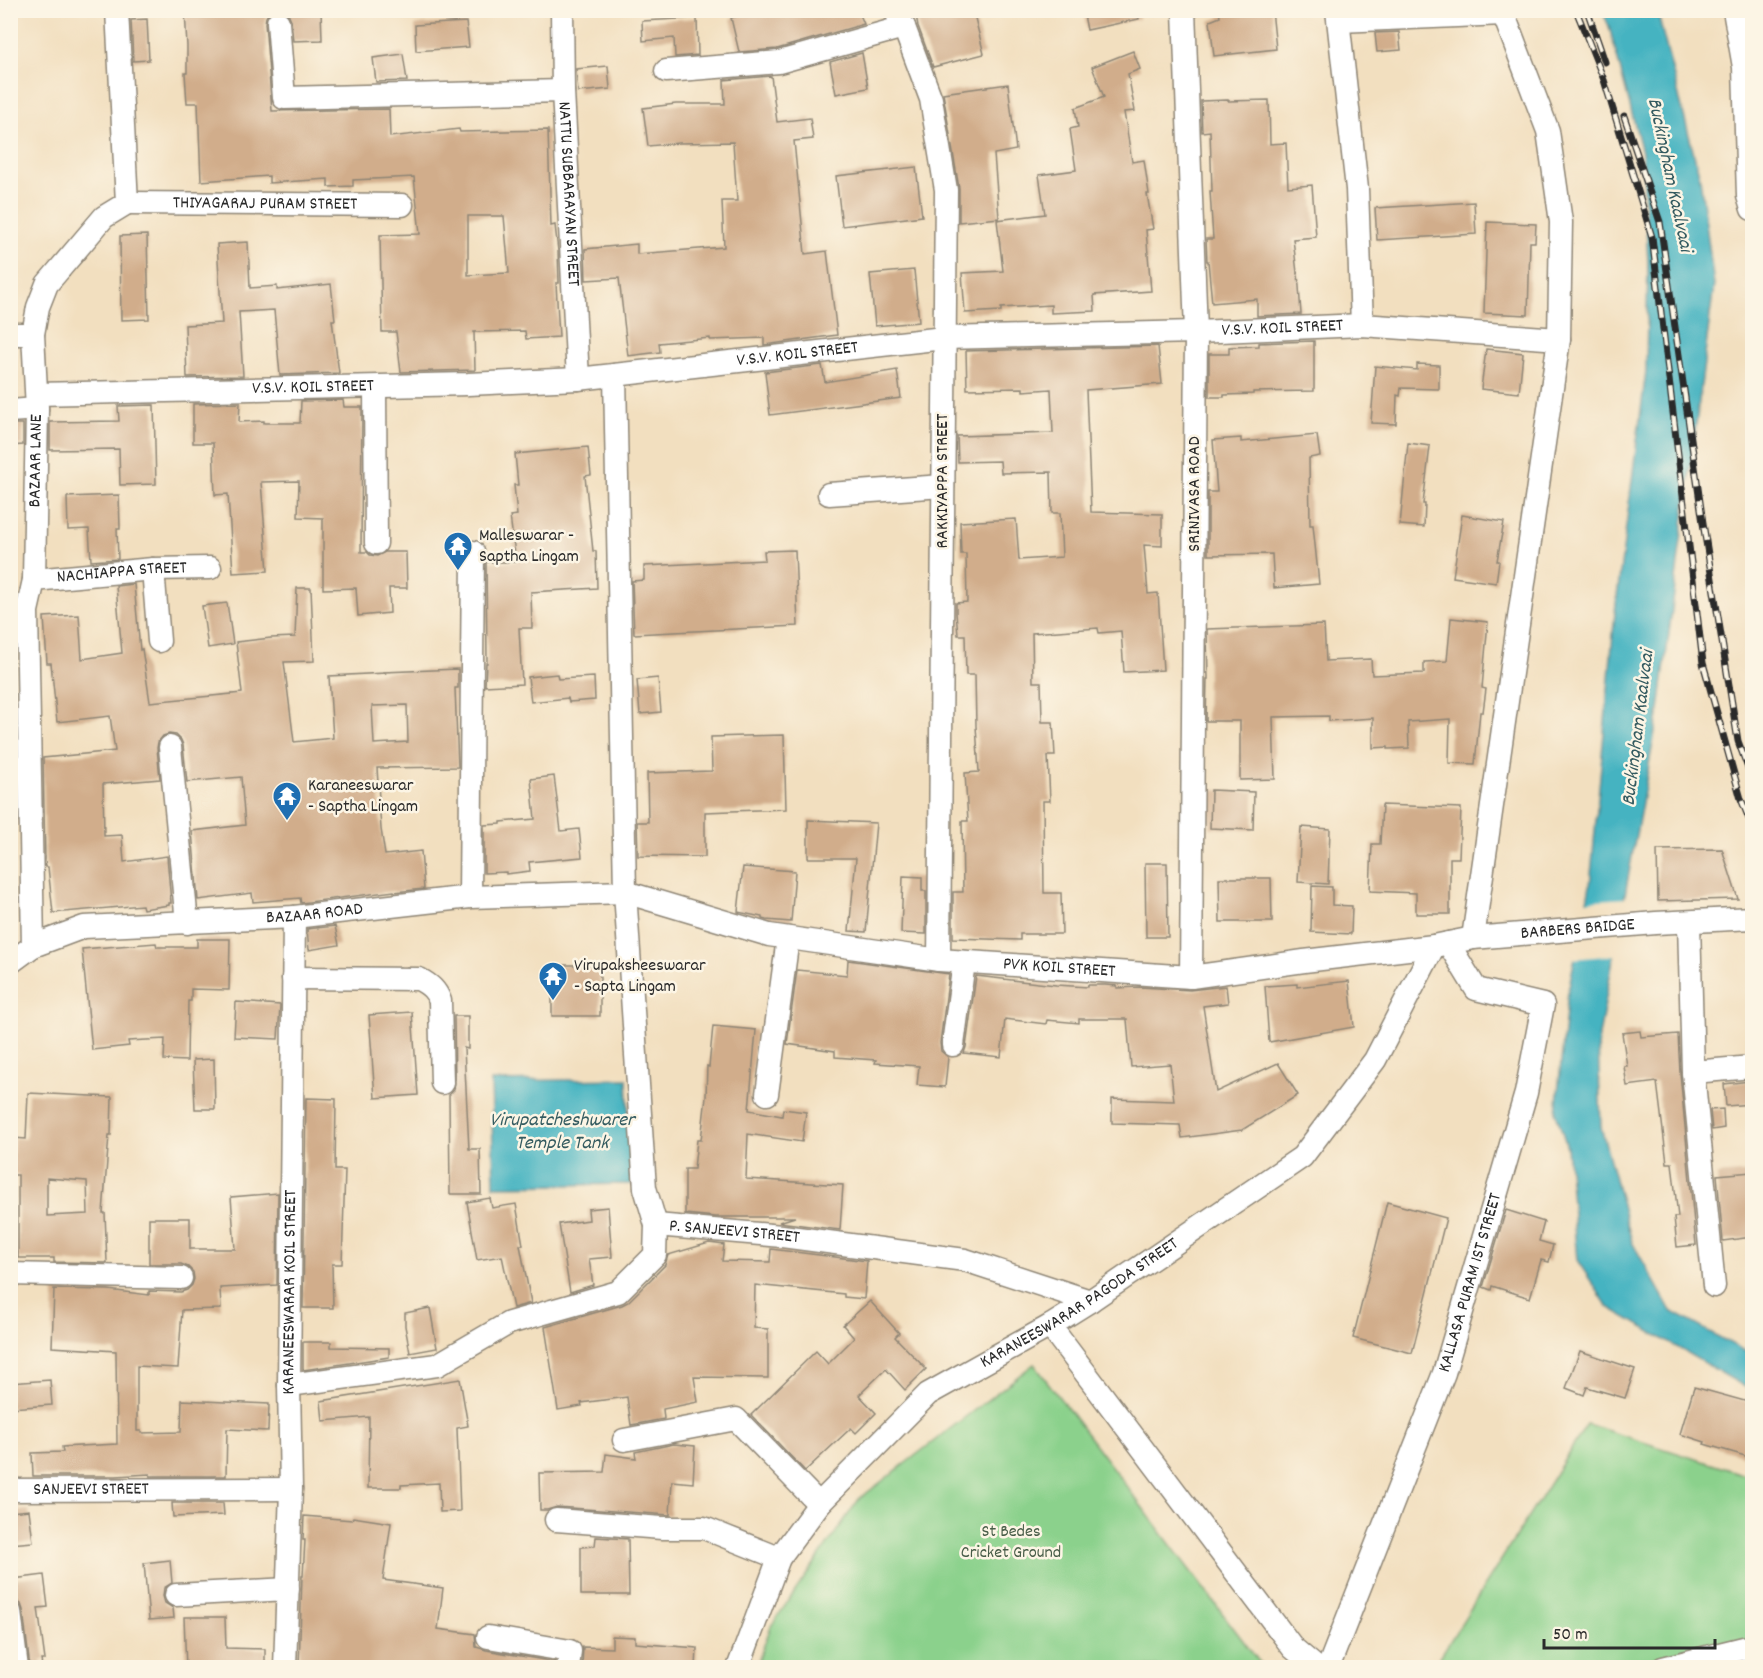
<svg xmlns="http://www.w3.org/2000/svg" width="1763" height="1678" font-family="Dekko,sans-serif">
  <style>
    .green { fill: #8bd18c; stroke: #5b7e5c; stroke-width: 1.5 }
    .water { fill: #45b3c1; stroke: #386f76; stroke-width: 1.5 }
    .pier { fill: #f2dfbf }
    .building { fill: #d1ad8b; fill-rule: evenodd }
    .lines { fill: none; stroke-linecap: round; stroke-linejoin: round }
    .minor-casing { stroke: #8e8575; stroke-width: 25 }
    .minor { stroke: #fff; stroke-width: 22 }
    .rail-casing { stroke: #2b2b2b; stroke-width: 7 }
    .rail { stroke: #fcf5e5; stroke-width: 4.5; stroke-dasharray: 14; stroke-linecap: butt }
    .labels { text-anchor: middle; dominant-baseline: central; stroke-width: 5; stroke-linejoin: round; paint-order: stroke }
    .street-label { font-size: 18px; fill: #2b2b2b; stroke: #fcf5e5 }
    .poi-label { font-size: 18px; fill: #2b2b2b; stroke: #fcf5e5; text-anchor: start }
    .park-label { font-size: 18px; fill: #485d48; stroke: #fcf5e5 }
    .water-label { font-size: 20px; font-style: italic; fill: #345b60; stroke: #fcf5e5 }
  </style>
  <rect width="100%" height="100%" fill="#fcf5e5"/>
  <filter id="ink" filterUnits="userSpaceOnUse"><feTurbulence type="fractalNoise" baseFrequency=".0167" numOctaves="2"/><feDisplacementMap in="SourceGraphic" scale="12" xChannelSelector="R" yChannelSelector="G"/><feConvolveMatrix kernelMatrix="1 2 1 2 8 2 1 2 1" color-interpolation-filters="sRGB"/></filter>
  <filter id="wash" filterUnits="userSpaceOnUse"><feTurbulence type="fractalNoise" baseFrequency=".008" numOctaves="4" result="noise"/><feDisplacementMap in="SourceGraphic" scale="24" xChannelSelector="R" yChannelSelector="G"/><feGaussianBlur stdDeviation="1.35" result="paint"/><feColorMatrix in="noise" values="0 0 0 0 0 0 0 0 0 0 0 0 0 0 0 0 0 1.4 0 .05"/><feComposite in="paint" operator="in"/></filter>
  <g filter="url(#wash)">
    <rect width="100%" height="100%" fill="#f2dfbf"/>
    <g class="green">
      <path d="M1034,1364L1263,1667H756L771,1626L859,1499Z"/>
      <path d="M1587,1424L1752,1477V1667L1433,1668Z"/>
    </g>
    <g class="water">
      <path d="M1602,11H1657L1700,178L1714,285L1659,710L1598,1041L1601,1127L1632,1242L1671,1311L1752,1355V1391L1608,1307L1577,1260L1567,1147L1556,1113L1568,991L1590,886L1615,612L1646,371L1648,262L1642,152L1609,26Z"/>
      <path d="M627,1079L632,1184L494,1186L491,1081Z"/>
    </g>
    <path class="pier" d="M1627,898L1617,955L1572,959L1584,901Z"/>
    <g id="blocks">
      <g class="building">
        <path d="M185,10H217L218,13L270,11L266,17L265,23L272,111L389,109L390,137L459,129L460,132L548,130L551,226L555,225L558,251L559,283H556L559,337L526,339L525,331L474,332L475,370L401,372L396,332H382L380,235L420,234L414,177L353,180V186L328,187V179L269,183V176L201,181L198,103H187L185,73H187V46ZM468,216H504L509,273L468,275Z"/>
        <path d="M321,10L322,40L293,41L291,20L289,15L285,11Z"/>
        <path d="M761,10H858L864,24L777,49L739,52L731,18Z"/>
        <path d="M915,10H973L984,54L933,67L918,26Z"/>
        <path d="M1083,10H1138L1139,19L1087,30Z"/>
        <path d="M1219,10H1272L1276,49L1214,56L1210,21L1220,17Z"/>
        <path d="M697,18L698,55L675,57L674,38L643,41L642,21Z"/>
        <path d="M147,19L149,60L133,61L131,20Z"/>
        <path d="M466,22L469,47L416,51L415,25Z"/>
        <path d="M1399,32L1401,50L1377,52L1375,33Z"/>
        <path d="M1133,51L1140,69L1128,74L1135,111L1124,112L1132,162L1144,160L1149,194H1147L1153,229L1146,230L1151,291L1094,295L1095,311L1051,313V305L1001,308V311L965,313L962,273L1003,271L997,220L1045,214L1039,175L1076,170L1070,129L1078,127L1075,108L1104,97L1092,67Z"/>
        <path d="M862,53L868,88L836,94L830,62Z"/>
        <path d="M403,54L407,81L376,82L373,58Z"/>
        <path d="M608,66L610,89L578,92L576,69Z"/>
        <path d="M771,76L777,122L810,118L813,139L794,141L805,254L827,251L837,335L764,345V338L710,340V338L659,343L660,352L628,356L619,278L586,280L585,249L637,244V254L724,247L722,201H737L733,142L679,143L648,146L643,108L676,104H725L724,80Z"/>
        <path d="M1008,84L1016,150L994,154L999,218L959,222V188L943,93Z"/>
        <path d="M1228,100V101L1269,100L1270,144L1286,143L1288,187L1312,185L1316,237L1293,239L1297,273H1298L1301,314L1257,316V299L1212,303L1208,261H1207L1206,239H1213L1210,191H1212L1210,131L1202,132L1201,101Z"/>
        <path d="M916,167L922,216L842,226L836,176Z"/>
        <path d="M1474,202L1476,234L1377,240L1375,208Z"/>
        <path d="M1487,222L1536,224L1535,242H1530L1528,315L1484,313Z"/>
        <path d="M147,235L149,319L121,320L120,236Z"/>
        <path d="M248,242L250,288L277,286V290L331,284L335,320H332L339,373L280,375L274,310L239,312L243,376L187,377L185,325L222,323L217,244Z"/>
        <path d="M914,270L919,322L875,326L870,274Z"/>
        <path d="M1314,341V391L1253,392V394L1224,395V397H1209V354H1229V347L1259,346V343Z"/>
        <path d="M1158,346L1162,384L1086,390L1091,512L1162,514V546L1144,545L1148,594L1158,593L1163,670L1124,672L1121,631L1099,633L1098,628L1032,633L1033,682H1041L1042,722H1053L1055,756H1048L1050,801H1043L1044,893H1061L1062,934H1020V940L953,938V892H963L962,821H968L965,773L979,772L976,726L975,675H966L965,635H958L956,613V603L967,602L966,554H961L960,522L1016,519L1019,560L1062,557L1060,513H1052L1051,472L1001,473L1000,461L958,462L957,436L1053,433L1051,389L1023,391V388L967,389L966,351Z"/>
        <path d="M1486,349L1523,353L1519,393L1481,389Z"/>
        <path d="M1417,364L1439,365V389L1401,388L1400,396L1397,395L1396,424L1371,423L1375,366L1417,370Z"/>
        <path d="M822,365L825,382L897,370L901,398L770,415L765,372Z"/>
        <path d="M343,400L344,407H362L361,552H367L370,555L377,556L385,552H406L407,588H389L390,613L358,616L356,588L323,589V518L298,517L299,481L261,482L268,571L233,573L228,494L215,495L213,443H193V404L240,403L239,422L264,421V423H300L301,401Z"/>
        <path d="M154,405L156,484L120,485L119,449L50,450V422L119,421L118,406Z"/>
        <path d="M10,424H23V445L10,446Z"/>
        <path d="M1317,435L1320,456L1309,458L1310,525H1313L1319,584L1274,588L1272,554L1208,555V492H1217L1213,440L1241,438V442Z"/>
        <path d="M1408,443L1430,446L1423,504H1425L1424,527L1400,525Z"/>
        <path d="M588,447L591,475L585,476L593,551H596L597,588L531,592L532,628H519L522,684L485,686L486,663H487L486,562H516L510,516L517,515L514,485H518L515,454Z"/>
        <path d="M119,495L120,529H117L118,559L91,561L89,529L68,530L67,497Z"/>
        <path d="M1462,515L1504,522L1497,561H1499L1496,583L1453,577Z"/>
        <path d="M795,550L798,626L634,634L632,581L644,580V566L765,560L764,551Z"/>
        <path d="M134,584L140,650L142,649L150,702L242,693L236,642L271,638L295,637L297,588H311L314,661L284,662L294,742L333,738L329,676L385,673L384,672L458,669V688H455L458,767L377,768L381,829L385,855L421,851L424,889L394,892V891L301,903L300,898L253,902L252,893L198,900L192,831L245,825L241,777L187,782L183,745L181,740L176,735L169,734L163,736L158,742L157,748L160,779L103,784L104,836L122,835L124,862L167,856L171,903H169V905L143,909L142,905L53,913L48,867H46L45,860L43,758L115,751L110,716L57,722L51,663H47L44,617L79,615L82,659L122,653L116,586ZM407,705L408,742L374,744L372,706Z"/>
        <path d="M227,603L233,644L208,648L202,606Z"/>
        <path d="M1451,618L1488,622L1482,688L1486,689L1483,712H1480L1475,764L1449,763L1450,719L1408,722L1409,748L1388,749V747L1373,748V718L1329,721V716L1273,717L1275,779L1240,780V721H1206L1207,679H1208L1207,629L1324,625L1326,661L1371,659L1372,675L1424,673V662L1447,661Z"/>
        <path d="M557,674L558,679L594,677L595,700L569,702L568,698L531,702L528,677Z"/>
        <path d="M658,678L661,712L640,714L637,680Z"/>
        <path d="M784,735L786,809L705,812V857L638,856L637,822H648L647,773L712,771L711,737Z"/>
        <path d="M554,776L561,831L579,829L582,857L529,862L530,871L506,874V872L484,873V825L501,824V822L535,819L531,779Z"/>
        <path d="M1211,790L1254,792L1253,830L1210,828Z"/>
        <path d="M1382,805L1461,808L1459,858H1450V914H1416V893L1370,891L1372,844H1380Z"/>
        <path d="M808,820L876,823L866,932L849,931L856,858H808Z"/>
        <path d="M1301,827L1330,829L1328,884L1298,882Z"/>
        <path d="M1722,849L1738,899L1658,901L1657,850Z"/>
        <path d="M1145,863H1167L1168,937H1146Z"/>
        <path d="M743,867L795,871L791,922L766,920L762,919V917L738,912Z"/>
        <path d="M903,876L922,877V891H926V934L901,933Z"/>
        <path d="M1219,878H1271L1272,922H1220Z"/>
        <path d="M1312,886L1332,887V905L1352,906L1351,934L1311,932Z"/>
        <path d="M335,926L339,945L309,950L307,929Z"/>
        <path d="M197,939H230L229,990L191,989V1001H188L187,1061L164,1060L165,1039L128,1041L129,1046L92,1050L82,949L156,943L157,947H197Z"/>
        <path d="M848,960L949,974L940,1043L941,1051L948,1057L945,1087L917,1085L919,1066L875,1063L876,1060L835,1057V1051L787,1044L797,970L847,975Z"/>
        <rect x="552" y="965" width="48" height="51"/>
        <path d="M976,976L1056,985L1088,987V985H1105L1117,986V988L1140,987L1190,990L1226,986L1228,1003L1203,1006L1216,1092L1278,1063L1298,1095L1242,1130L1182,1138L1180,1125L1112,1123V1099L1174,1101L1170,1064L1131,1067L1127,1019H1079V1023L1047,1020L1046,1024L1005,1019L1001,1057L964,1053L966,1047Z"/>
        <path d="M1349,981L1354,1027L1269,1042L1265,986L1297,984V987Z"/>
        <path d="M236,1002L280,1005L278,1039L234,1037Z"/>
        <path d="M412,1012L418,1095L375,1098L369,1015Z"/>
        <path d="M454,1016H468V1049L464,1048L469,1149H480L481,1194H450L449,1095L454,1090L455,1083Z"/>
        <path d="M713,1026L756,1030L749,1110L782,1116L783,1109L806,1112L802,1142L748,1134L746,1179L843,1185L840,1230L779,1222L795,1217H716L685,1214V1169H694L697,1140H701L706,1097L707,1066L709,1067Z"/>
        <path d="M1640,1031L1641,1037L1678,1034L1680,1073L1696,1245L1677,1247L1674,1217H1678L1672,1163H1667L1657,1082L1627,1086L1624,1066H1627L1622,1033Z"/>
        <path d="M214,1059L215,1109H195L193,1060Z"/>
        <path d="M1750,1081L1752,1104L1726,1106L1724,1084Z"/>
        <path d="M28,1093L112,1097L111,1135H109L103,1213H105L107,1263L54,1262V1258H18V1175H12L14,1138L26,1139ZM47,1178L87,1181L88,1214L47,1216Z"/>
        <path d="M306,1098L336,1099L335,1170H345L342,1264H332L333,1308H303Z"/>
        <path d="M1723,1109L1724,1128L1712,1130L1710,1110Z"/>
        <path d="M1752,1172V1237L1723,1241L1717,1175Z"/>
        <path d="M278,1193L277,1285L220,1288L221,1309L182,1310L178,1368L137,1366V1431H141V1433L181,1432L182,1400L269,1404L268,1431L227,1429L226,1476H150V1474L116,1476H33L32,1453L63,1452L62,1447L117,1444L116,1351L52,1347L54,1289L108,1290L149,1295V1291L181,1292L187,1290L192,1285L194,1279L193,1272L188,1267L181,1264H149V1218H190V1249H235L231,1197Z"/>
        <path d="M490,1198L492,1208L516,1204L523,1245H520L531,1303L513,1308L502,1256L477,1260L467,1202Z"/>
        <path d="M1387,1202L1446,1218L1412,1353L1353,1338Z"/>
        <path d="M608,1207L612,1257L589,1259L593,1285L570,1292L559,1224L589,1220L588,1209Z"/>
        <path d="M1506,1210L1544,1222L1539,1241L1553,1245L1549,1262L1541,1260L1530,1298L1492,1286L1491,1290L1483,1287Z"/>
        <path d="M709,1243L724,1245L722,1261L770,1262L771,1249L867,1261L864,1299L844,1297V1294L755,1285L754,1328L768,1329V1378L694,1377L698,1402L663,1409L664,1419L631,1425L627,1397L581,1403L582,1406L558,1410L545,1327L622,1305L628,1302L665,1265L668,1255Z"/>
        <path d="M870,1301L899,1333L895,1337L926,1369L905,1390L886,1369L884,1371L859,1395L876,1413L856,1433L851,1428L805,1471L751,1415L816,1351L828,1364L854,1338L843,1325Z"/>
        <path d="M430,1308L437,1348L410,1353L405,1326V1313Z"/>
        <path d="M303,1342H331V1347L389,1348V1357L303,1370Z"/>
        <path d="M1580,1351L1635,1369L1625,1398L1587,1387L1584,1395L1566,1388Z"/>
        <path d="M460,1379L468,1426L457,1428L460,1511L440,1512L439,1483L401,1485V1488H368L369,1417L323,1421L321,1401Z"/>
        <path d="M50,1380L52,1405L10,1408V1383Z"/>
        <path d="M1694,1387L1752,1403V1458L1704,1444L1705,1442L1680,1434Z"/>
        <path d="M674,1444L695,1446L693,1483L672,1481L670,1515L557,1507L547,1510H540L539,1473L604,1472L606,1454L636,1458L635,1452Z"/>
        <path d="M172,1503H223L224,1515L173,1517Z"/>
        <path d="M29,1510L33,1542L10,1544V1512Z"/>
        <path d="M304,1516L352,1520L353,1517L391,1523L383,1580L443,1588L438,1629L475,1634L476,1647L486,1650L555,1662V1668H315L299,1666L302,1576H303L305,1540H303Z"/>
        <path d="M596,1537L628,1539L629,1595H581V1547L595,1546Z"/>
        <path d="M170,1560L172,1583L164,1588L163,1596L165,1603L173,1608L174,1618L149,1620L144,1563Z"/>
        <path d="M44,1575L48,1607L38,1608L45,1660H41L42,1666L30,1668L23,1610L21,1604L15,1600L13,1579Z"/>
        <path d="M184,1617H225L226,1648L265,1649V1668H186Z"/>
        <path d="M612,1636L635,1637V1643L697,1648L696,1668H582L583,1647L612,1648Z"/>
      </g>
    </g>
  </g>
  <g filter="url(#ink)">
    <use href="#blocks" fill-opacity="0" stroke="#8e8575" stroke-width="1.5"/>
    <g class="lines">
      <g class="minor-casing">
        <g id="minor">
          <path id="s1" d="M562,10L563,91L578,379"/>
          <path d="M895,10L904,27L931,99L946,190L939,960"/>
          <path d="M1184,10L1196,332L1191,977"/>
          <path d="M1337,10L1357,189L1362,325"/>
          <path d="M1734,10L1744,67L1748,196L1752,209"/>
          <path d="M1339,21L1504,14"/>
          <path d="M278,22L284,98L563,91"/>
          <path d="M666,71L779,62L904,27"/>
          <path id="s2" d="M127,203L402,205"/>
          <path d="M10,334H33"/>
          <path d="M615,375L625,892L645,1188L656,1225"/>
          <path d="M375,387L376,543"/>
          <path id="s3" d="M37,394L468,384L578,379L944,338L1196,332L1362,325L1559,339"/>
          <path d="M10,411L37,409"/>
          <path d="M829,494L943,486"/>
          <path d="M153,569L159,641"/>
          <path id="s4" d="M34,580L153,569L210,568"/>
          <path d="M170,747L187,923"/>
          <path d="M470,897L473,552"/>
          <path d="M1689,922L1693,1072L1714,1286"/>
          <path d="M1473,938L1559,339L1561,222L1548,131L1502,10"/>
          <path id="s5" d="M33,946L27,611L34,580L37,409L33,334L38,307L47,284L104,217L127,203L117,10"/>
          <path id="s6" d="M10,963L33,946L84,927L294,917L470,897L625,892L769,935L939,960L1191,977L1304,961L1434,946L1473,938L1656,923L1752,918"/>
          <path d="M293,978L419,979C430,985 436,990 440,1001L442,1083"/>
          <path d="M953,1045L964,962"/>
          <path d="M1693,1072L1752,1067"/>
          <path d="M767,1094L788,938"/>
          <path d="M10,1274L181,1278"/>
          <path d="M1050,1326L1293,1648L1317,1668"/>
          <path id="s7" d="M289,1385L437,1365L509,1323L618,1292L655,1255L656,1225L782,1236L965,1260L1090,1301"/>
          <path d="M624,1440L736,1419L819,1504"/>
          <path id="s8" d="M10,1490L291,1489"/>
          <path d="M556,1520L662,1528H704L779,1558"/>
          <path d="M176,1595L288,1589"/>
          <path d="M10,1612L17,1668"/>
          <path d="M488,1637L570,1651L568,1668"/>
          <path id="s9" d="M285,1668L291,1489L289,1385L294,917"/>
          <path id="s10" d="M738,1668L779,1558L819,1504L928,1394L1050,1326L1090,1301L1302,1157L1375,1060L1434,946"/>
          <path id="s11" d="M1328,1668L1444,1373L1526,1093L1543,1005L1476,989L1448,943"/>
          <path d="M1663,1668L1752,1646"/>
        </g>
      </g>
      <use href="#minor" class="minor"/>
      <g class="rail-casing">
        <g id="rail">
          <path d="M1576,10L1604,80L1652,237L1703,663L1741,799L1752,826"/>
          <path d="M1587,10L1605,62"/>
          <path d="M1624,116L1660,222L1703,523L1738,741L1752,779"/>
        </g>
      </g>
      <use href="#rail" class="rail"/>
    </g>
  </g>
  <defs>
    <g id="temple-pin" transform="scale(1.5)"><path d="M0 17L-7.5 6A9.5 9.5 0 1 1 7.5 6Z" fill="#1f6fb2" stroke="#fcf5e5"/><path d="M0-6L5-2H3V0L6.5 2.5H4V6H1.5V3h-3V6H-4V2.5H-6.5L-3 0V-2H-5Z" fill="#fff"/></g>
  </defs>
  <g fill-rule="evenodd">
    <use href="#temple-pin" x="458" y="546"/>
    <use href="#temple-pin" x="287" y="796"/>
    <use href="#temple-pin" x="553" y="976"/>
  </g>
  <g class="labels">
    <g class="street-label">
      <text stroke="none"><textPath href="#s1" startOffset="184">NATTU SUBBARAYAN STREET</textPath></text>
      <text stroke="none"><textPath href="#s2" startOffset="138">THIYAGARAJ PURAM STREET</textPath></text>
      <text stroke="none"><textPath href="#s3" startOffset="1248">V.S.V. KOIL STREET</textPath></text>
      <text stroke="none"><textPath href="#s3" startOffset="762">V.S.V. KOIL STREET</textPath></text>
      <text stroke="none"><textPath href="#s3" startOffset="276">V.S.V. KOIL STREET</textPath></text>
      <text stroke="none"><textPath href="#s5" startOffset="486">BAZAAR LANE</textPath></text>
      <text transform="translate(943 481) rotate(-90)">RAKKIYAPPA STREET</text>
      <text transform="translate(1195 494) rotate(-90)">SRINIVASA ROAD</text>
      <text stroke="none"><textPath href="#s4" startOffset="88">NACHIAPPA STREET</textPath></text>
      <text stroke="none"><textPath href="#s6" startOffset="314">BAZAAR ROAD</textPath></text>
      <text stroke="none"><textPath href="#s6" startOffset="1590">BARBERS BRIDGE</textPath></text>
      <text stroke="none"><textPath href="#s6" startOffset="1068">PVK KOIL STREET</textPath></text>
      <text stroke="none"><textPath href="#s7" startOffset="507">P. SANJEEVI STREET</textPath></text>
      <text stroke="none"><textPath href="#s11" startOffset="411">KALLASA PURAM 1ST STREET</textPath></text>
      <text stroke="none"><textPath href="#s9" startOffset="376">KARANEESWARAR KOIL STREET</textPath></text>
      <text stroke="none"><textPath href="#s10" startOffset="516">KARANEESWARAR PAGODA STREET</textPath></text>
      <text stroke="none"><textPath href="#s8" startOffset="81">SANJEEVI STREET</textPath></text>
    </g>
    <g class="poi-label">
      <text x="479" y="536">Malleswarar -<tspan x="479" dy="21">Saptha Lingam</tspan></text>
      <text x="308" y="786">Karaneeswarar<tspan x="308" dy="21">- Saptha Lingam</tspan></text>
      <text x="574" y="966">Virupaksheeswarar<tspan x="574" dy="21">- Sapta Lingam</tspan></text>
    </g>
    <g class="park-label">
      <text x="1011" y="1532">St Bedes<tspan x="1011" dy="21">Cricket Ground</tspan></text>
    </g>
    <g class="water-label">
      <text transform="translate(1669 175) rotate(78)">Buckingham Kaalvaai</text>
      <text transform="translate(1639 728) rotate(-83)">Buckingham Kaalvaai</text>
      <text x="562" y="1121">Virupatcheshwarer<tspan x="562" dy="23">Temple Tank</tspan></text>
    </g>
  </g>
  <rect width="1763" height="1678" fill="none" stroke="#fcf5e5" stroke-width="36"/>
  <path d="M1544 1639v9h171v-9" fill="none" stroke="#2b2b2b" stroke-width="3"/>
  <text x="1553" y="1639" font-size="18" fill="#2b2b2b" stroke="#fcf5e5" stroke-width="4.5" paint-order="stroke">50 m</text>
</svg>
